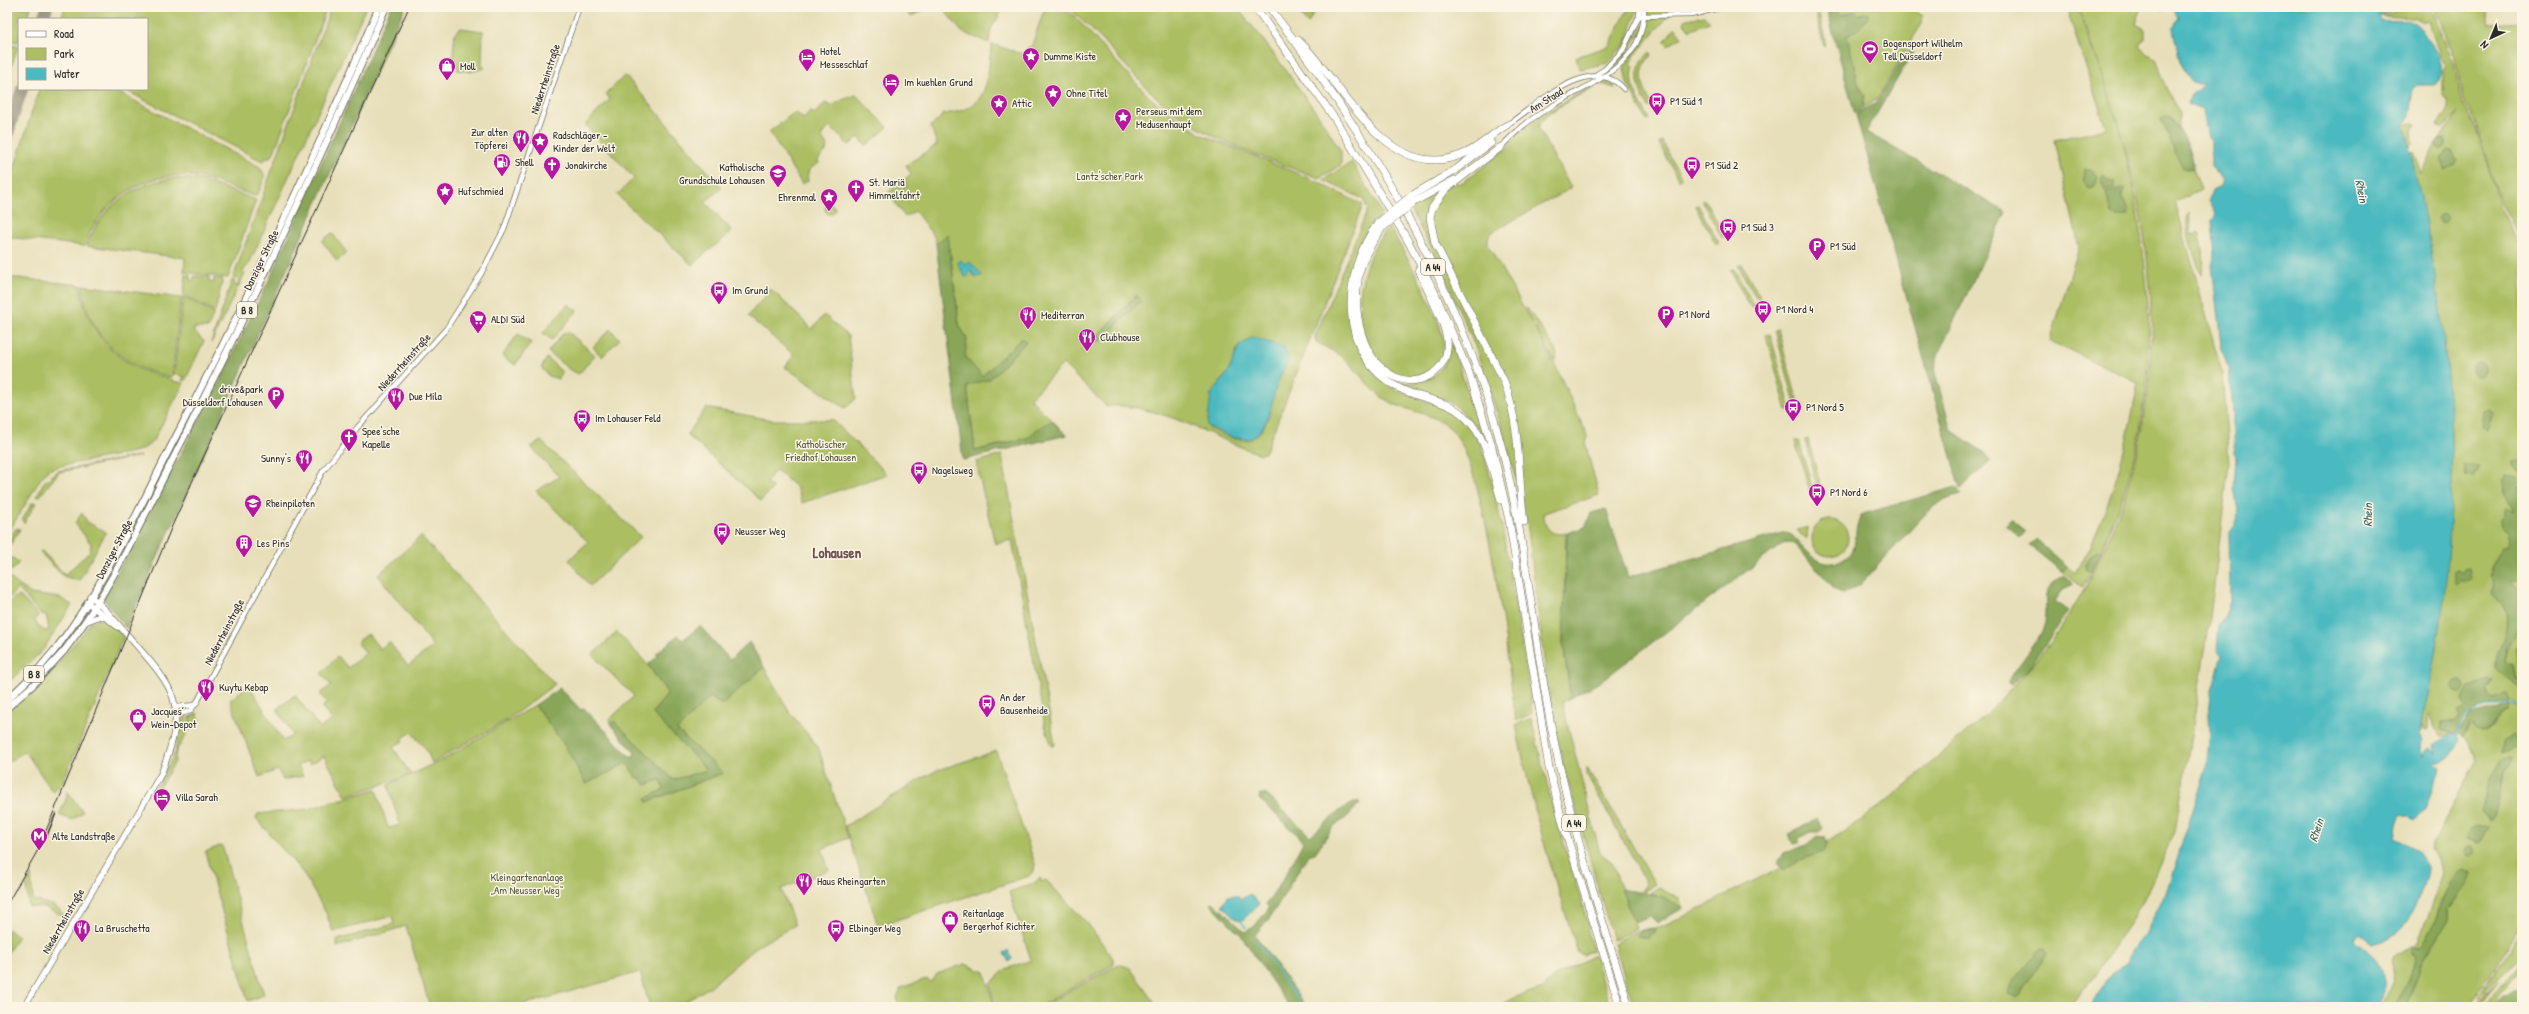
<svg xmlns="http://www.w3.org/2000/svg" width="2529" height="1014" font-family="'Patrick Hand',sans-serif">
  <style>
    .green { fill: #abbe62; stroke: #6b7446; fill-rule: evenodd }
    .forest { fill: #88a558; stroke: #5a6842 }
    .water { fill: #4bbac0; stroke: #3b7276 }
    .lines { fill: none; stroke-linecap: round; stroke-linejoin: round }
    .stream { stroke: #4bbac0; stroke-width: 1.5 }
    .taxiway { stroke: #898572; stroke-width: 12 }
    .tertiary-casing { stroke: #6d6a5d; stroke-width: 6 }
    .secondary-casing { stroke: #6d6a5d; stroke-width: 7 }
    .primary-casing { stroke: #6d6a5d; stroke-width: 8 }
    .trunk-casing { stroke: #6d6a5d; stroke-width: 8 }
    .motorway-casing { stroke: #6d6a5d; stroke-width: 8 }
    .tertiary { stroke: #fff; stroke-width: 4.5 }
    .secondary { stroke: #fff; stroke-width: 5.5 }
    .primary { stroke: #fff; stroke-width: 6 }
    .trunk { stroke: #fff; stroke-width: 6 }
    .motorway { stroke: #fff; stroke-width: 7 }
    .tram { stroke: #2b2b2b; stroke-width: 1 }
    .rail { stroke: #2b2b2b; stroke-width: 1.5 }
    .motorway-bridge-casing { stroke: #6d6a5d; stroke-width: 8; stroke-linecap: butt }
    .motorway-bridge { stroke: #fff; stroke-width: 7 }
    .labels { text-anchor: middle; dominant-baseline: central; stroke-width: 3; stroke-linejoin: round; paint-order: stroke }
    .shield { fill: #fcf5e5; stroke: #6a6863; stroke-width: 1 }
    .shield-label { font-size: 10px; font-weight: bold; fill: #2b2b2b }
    .poi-label { font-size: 11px; fill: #2b2b2b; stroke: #fcf5e5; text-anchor: start }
    .street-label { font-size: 11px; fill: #2b2b2b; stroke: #fcf5e5 }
    .park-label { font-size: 11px; fill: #51573c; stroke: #fcf5e5 }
    .water-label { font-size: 12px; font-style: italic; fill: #365d5f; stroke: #fcf5e5 }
    .district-label { font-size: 15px; font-weight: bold; fill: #6c5351; stroke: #fcf5e5 }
  </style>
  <rect width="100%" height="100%" fill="#fcf5e5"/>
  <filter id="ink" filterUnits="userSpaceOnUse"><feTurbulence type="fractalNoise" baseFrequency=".025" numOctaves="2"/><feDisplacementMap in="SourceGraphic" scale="8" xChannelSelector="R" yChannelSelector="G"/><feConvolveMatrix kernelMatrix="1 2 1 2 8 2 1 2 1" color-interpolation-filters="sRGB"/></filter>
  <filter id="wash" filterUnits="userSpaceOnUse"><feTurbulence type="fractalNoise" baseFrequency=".012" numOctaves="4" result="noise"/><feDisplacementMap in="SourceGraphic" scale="16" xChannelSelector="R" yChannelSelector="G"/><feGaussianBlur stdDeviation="0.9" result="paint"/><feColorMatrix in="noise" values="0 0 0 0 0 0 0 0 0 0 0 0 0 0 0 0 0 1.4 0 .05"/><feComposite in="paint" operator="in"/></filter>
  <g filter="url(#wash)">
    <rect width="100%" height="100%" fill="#e7dfb9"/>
    <g class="green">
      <path d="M7,7H31L27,19H19V42L7,40Z"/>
      <path d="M65,7H327L273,155L262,161L123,89H147V19H61Z"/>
      <path d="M331,7H366L249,264L243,271L245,273L211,343L232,280L235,281L234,285L238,286L239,279L233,278Z"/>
      <path d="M909,7H931L910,17L906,10L910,9Z"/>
      <path d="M942,7H1001L1003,9L991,29L989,43L962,32Z"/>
      <path d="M1045,7H1061L1075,17L1150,98L1200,134L1316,181L1363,205L1265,453L1261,454L1246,449C1203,432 1154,403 1106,406L1063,364L1030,398L1061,429L975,451L948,235L936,244L935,238L915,211L905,217L888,193L897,185L900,189L907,184L904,180L911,174L906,165L937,145L931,126L943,116V114C992,109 985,82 992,44L1025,55L1028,47L1031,48ZM1238,347L1286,364C1283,371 1280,377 1277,383C1271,400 1269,440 1244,440C1232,440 1220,433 1209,428L1211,395L1229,371Z"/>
      <path d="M1066,7H1236L1259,34L1319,116L1341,151V165L1319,178C1265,158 1199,138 1156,97C1125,68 1100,33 1066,7Z"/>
      <path d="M1294,7H1317L1308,24Z"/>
      <path d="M1629,7H1637V11L1626,42L1609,63L1580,69L1576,57L1609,46Z"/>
      <path d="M1645,7H1668L1670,14L1635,55L1631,64L1634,66C1628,85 1640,103 1650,119L1647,121L1627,83L1624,68L1636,48L1644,24L1650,17Z"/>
      <path d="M1814,7H1817L1825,39L1824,46Z"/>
      <path d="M1828,7H1906L1923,16L1922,23L1877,99L1863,109Z"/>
      <path d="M2066,7H2077C2091,45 2107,83 2118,121C2125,145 2129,170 2134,195C2155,304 2157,408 2116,513C2106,537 2098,566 2082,587L2060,570L2067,566L2076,573C2111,509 2126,453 2138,382L2050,341L2079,247L2055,140L2106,128ZM2126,189L2121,197L2123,200L2110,207L2109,202Z"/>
      <path d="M2079,7H2142L2136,24L2145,29V38L2140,45L2148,54L2155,58L2162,79L2179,112V129L2169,116L2161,119L2186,169L2193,168L2201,190L2175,202L2222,373L2229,463L2208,634L2175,831L2142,903L2093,978L2070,1007H1634L1614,943C1623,938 1632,933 1642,930C1649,928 1658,928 1665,925C1689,915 1712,902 1735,890C1776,870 1819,849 1857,823C1885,804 1911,780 1937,758C1968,730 2001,703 2028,670C2117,566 2160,423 2150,288C2143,190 2111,98 2079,7Z"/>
      <path d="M2401,7H2431L2454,64L2463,104L2474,124L2491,174L2499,206L2522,249V461L2514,462L2513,467L2522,475V491L2519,490L2518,483L2503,490L2515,512L2505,507L2501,520L2508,532L2511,541C2503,552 2495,555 2492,570C2490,578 2495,584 2491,592C2495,598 2503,603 2505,609C2512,634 2494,647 2496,670L2518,686L2513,664L2504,661C2506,644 2516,634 2522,618V637L2516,650L2519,667H2522V707L2498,696L2495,699L2489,697L2487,690L2493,682C2488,680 2488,681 2484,683C2469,688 2471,685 2463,699L2467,707L2456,721L2441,730L2455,735L2441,736L2433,727L2431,715L2428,719V729L2425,730L2423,726L2420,733L2435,657L2449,545L2451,432L2445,355L2429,243L2410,150L2413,151L2421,174L2436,143L2437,148L2445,138L2439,139L2458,113L2443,128L2438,127C2441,116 2456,107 2443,96V70L2446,65L2440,56L2428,20L2422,22L2414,18L2380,16L2392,13Z"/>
      <path d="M2434,7H2485L2488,24L2522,22V240L2500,202L2475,121L2465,103L2454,55Z"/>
      <path d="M1705,16L1709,22L1690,30L1684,23L1686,19Z"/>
      <path d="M1640,18C1645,36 1620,62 1609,72L1605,71L1617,59Z"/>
      <path d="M1675,27L1682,37L1668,46L1664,42Z"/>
      <path d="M460,28L483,31L482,66L485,68L470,72L457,70L458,64L452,62L455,33Z"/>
      <path d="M7,45L18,46L7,81Z"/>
      <path d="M1650,52L1652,54C1636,71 1642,88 1653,106L1649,108C1638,89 1630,70 1650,52Z"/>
      <path d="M625,75L722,188L705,202L732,231C719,244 705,252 692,265L617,195L634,178L585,125L610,99L606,94Z"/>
      <path d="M1603,80L1613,84L1615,88L1602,84L1595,86C1579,96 1544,111 1538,128L1571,188L1492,232L1488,237V245L1532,323L1525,311L1527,308L1554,347L1557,354L1555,361L1535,327L1555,365L1587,435L1586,446L1599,495L1544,513C1543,528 1552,537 1566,533L1563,642L1570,698L1562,702L1600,853L1612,862L1636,929L1613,940L1563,764L1548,691L1527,522L1505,437L1475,346L1436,256L1410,209L1442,188L1463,182L1505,150L1516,136L1545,113Z"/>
      <path d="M39,89H112L260,167L265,177L258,194L255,196C237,191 221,182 203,178C154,166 99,198 85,246L7,237V192Z"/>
      <path d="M856,95L888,127L866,146L859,137L849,145L830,127L822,134V138L827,146L826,151L818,160L819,163C810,168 806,171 808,181L802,184L769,132L795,112L804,119L811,111L814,114L825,103L832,106L842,100Z"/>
      <path d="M2411,123L2416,124L2412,130L2413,143L2410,146L2404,125Z"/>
      <path d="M1662,141L1682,179L1679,181L1659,143Z"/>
      <path d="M1352,162L1382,213L1369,229L1353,264L1348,288L1350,323L1372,371L1384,382L1395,389L1456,412L1472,429L1480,442L1491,478L1502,526L1531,699L1532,713L1516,721C1508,664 1487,464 1451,429C1433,411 1403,412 1383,398C1369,387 1359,373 1347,361C1338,353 1327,348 1316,342L1315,336L1368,209L1363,199L1323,180Z"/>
      <path d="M176,178L202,180L256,200L228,278L184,272L185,258L87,246C100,206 135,182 176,178Z"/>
      <path d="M1705,200L1725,236L1722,238L1702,201Z"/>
      <circle cx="830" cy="209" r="5"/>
      <path d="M1698,205L1719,243L1716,244L1695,206Z"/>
      <path d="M2189,213L2191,234L2199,232C2203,246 2206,262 2201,275C2197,261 2181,225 2189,213Z"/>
      <path d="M1389,227C1403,249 1443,320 1444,344C1444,356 1437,368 1426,373C1414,380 1402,378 1390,370C1344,341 1356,260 1389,227Z"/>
      <path d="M332,233L347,253L337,261L322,241Z"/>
      <path d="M1742,264L1760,297L1757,299L1738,266Z"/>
      <path d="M1734,269L1754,306L1751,308L1730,270Z"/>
      <path d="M186,275H190V280L194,281V276L209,277V282L214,283V278L223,279L215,312L183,295Z"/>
      <path d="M7,277L80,285C87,336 121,370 172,379V381L184,383L153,441L146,447L138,451L56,467L48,470L41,478L7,535Z"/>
      <path d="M82,285L181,298L172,377C123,369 87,335 82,285Z"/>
      <path d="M771,289L812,329L824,315L848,336L856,399L845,408L785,367L794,355L748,316Z"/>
      <path d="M183,297L214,313L208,328H194V332L204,341L185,381L182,380L184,376L174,374Z"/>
      <path d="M568,304L577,311L552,340L543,333Z"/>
      <path d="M610,329L620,339L602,357L593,347Z"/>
      <path d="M1778,329L1799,406L1796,407L1775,330Z"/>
      <path d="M568,332L595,355L579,374L570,370L548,352L563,333Z"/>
      <path d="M518,334L531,343L515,365L502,356Z"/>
      <path d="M1770,334L1791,410L1787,411L1766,335Z"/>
      <path d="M1451,343L1483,436C1473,425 1464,410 1451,403C1432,393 1411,394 1394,380C1423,390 1447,374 1451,343Z"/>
      <path d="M547,358L562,372L558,379L549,376L541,368Z"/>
      <path d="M706,408L773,420H833L887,474L802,503L796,487L776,470L766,482L773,488L761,501L687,435Z"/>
      <path d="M1808,439L1821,486L1817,487L1805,440Z"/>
      <path d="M541,441L641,537L590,586L569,560L588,542L536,491L559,477L531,447Z"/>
      <path d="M1799,441L1815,497L1812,498L1795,441Z"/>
      <path d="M1002,455L1051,723L1055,745L1052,746L1045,726L1012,540L995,544L976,462Z"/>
      <path d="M140,456L59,472L39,497L37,496L43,483L58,471Z"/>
      <path d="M32,503H36L24,523L22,520Z"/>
      <path d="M82,513L87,522L106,532L79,581L63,576L40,552L42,551L65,575L90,551L91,544L75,523Z"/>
      <circle cx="1830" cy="538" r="18"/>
      <path d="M1808,527L1807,538L1805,539L1797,530Z"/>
      <path d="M16,528L20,529L7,551V544Z"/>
      <path d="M421,536L555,684L507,720L432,763L426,749L411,732L402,739L403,741L393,747L411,775L346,796L324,756L310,764L308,760L298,766L303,776L283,780L278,770L259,777L230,700L249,685L283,741L293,735L277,709L295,695L320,728L332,720L322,707L327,703L320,694L331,685L321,673L338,656L348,668L366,653L357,642L368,634L380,649L389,642L408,666L433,646L378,575Z"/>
      <path d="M7,555L19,562L14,569L9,571L7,569Z"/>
      <path d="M7,576L31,594L60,598L72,605L43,650L7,684V604L15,597L20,596L38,615L35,620L38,626L45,631L49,630L46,615L40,614L18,588L7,600Z"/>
      <path d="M2522,578V594L2510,582Z"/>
      <path d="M101,618L107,621L124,636L62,784L52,791L25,751L7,763V712L56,666L91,622Z"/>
      <path d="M617,632L648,665L668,694L652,713L707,770L674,780L614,722L611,725L610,719L634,696L592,655Z"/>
      <path d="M764,667L788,710L818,747L848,838L822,849L829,870L781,889L795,925L756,947L711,986L677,1007H650L640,972L515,1007H430L406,926L337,947V940L394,924L392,916L333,932L326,913L303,873L256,818L258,814L308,809L376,789L388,828L400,825L388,785L446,758L535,705L566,747L586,784L627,762L636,777L640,778L646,785L661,779L664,789L646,799L647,802L723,773L677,730L710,697L722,705Z"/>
      <path d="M2509,705L2522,708V920L2495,969L2467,1007H2406L2423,961L2449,919V909L2461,892L2455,876L2440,904L2435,923L2422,947L2413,946L2411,952L2416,957L2415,964L2395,1007H2380C2385,997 2393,985 2394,973C2395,967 2391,963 2393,957L2418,942L2443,873L2431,848L2477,759L2465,739L2461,737L2464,736L2470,724L2478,731L2492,727C2496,717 2507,713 2509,705ZM2512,764L2505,774L2492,819L2493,772ZM2478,826L2481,839L2480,843L2469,840L2470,829Z"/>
      <path d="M197,713L200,721L189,730V718Z"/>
      <path d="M186,715V735L176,751L175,762L153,797L151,796L175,753L181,721Z"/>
      <path d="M1531,718L1551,800L1589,928L1587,931L1593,950L1582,955L1578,952C1553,878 1531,803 1516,725Z"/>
      <path d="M996,751L1035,864L1034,871L1029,876L878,926L845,826L924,777L938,770Z"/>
      <path d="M1587,768L1655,884L1645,891H1641L1645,886L1644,879L1587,775Z"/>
      <path d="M67,791L83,812L72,820L59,815L67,797Z"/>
      <path d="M222,845L264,995L248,1001L205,852Z"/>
      <path d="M31,876L33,900L52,905L61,911L60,912L68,917L67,918L44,907H29L26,885Z"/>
      <path d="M1040,878L1042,882L1046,880L1088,924L1113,958L1114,964L1038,1007H995L990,984L1006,969L1031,960L1009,892L1034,883Z"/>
      <path d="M1659,887L1679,898L1683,908L1661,896L1650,893Z"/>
      <path d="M2522,927L2521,956L2478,998L2508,953Z"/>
      <path d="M7,929L18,936L7,954Z"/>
      <path d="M1594,955L1610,1007H1497L1516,997L1543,988L1555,976Z"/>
      <path d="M2522,961V971L2515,974L2490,1007H2483Z"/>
      <path d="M965,964L985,972L994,1007H899L897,997L901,988L926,979L932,982L937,974Z"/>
      <path d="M1119,964L1130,968L1158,1007H1040Z"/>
      <path d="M2499,981L2478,1007H2472Z"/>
    </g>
    <g class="forest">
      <path d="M391,7H405L126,628L103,599L218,384L273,272Z"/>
      <path d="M1826,7H1836L1840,15L1856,11L1858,15L1868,12L1869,16L1857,31L1847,36L1859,86L1865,95L1863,109L1855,114Z"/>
      <path d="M1911,51L1913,52L1866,132L2006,212L1939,352L1934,369L1951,430L1982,451L1991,461L1960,489L1856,115L1876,103L1907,52Z"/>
      <path d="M2165,116H2169C2180,131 2194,149 2193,168H2182L2161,118Z"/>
      <circle cx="2441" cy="144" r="5"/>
      <path d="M2448,150L2453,152L2458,160L2454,166L2445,169L2442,159Z"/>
      <path d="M2084,169H2092L2098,177L2096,184L2091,188L2087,186L2083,179Z"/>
      <path d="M2103,175L2108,181L2115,182V188L2105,191L2101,182Z"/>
      <path d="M2123,188L2126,189L2121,197L2129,211L2128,216L2116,217L2111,214L2106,193Z"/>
      <circle cx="2443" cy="219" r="4.5"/>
      <path d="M948,234L959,325L967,338L965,357L982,376L1022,338L1026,342L990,379L967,386L975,451L1028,438L1037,429L1051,421L1067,435L963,460L936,244Z"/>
      <path d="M1136,295L1141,301L1102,340L1096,342L1093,340L1094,335L1099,334Z"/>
      <circle cx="2479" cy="369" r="7"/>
      <path d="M2490,410L2493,414L2487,431L2481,427L2483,412Z"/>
      <path d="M2522,461V475L2513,467V462Z"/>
      <path d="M2464,465L2479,467L2473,478L2466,476Z"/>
      <path d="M2505,476L2518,478L2519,490L2522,491V578L2510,582L2522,594V618L2514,638L2507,644L2504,661L2513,664L2515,678L2522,680L2518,686L2496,670C2494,647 2512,634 2505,609C2503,603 2495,598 2491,592C2494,584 2491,580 2492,572C2493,564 2497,554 2502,547H2507L2510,541L2508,532L2502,528L2501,520L2505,507L2514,511C2509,500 2499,488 2505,476Z"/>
      <path d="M1956,487L1961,494L1944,499L1927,512L1860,585L1843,594L1836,590L1794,544L1785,542L1600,682L1571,698L1563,642L1567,533L1585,527L1591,513L1606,509L1628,577L1786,532L1790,533C1803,546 1819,571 1839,561C1845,558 1850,555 1853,549C1858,536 1853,526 1863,514Z"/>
      <path d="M2011,519L2026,531L2020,538L2005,525Z"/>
      <path d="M2036,539L2067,566L2064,570H2060L2030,546Z"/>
      <path d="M2102,550L2091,572L2087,571C2083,560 2091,552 2102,550Z"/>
      <path d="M2470,568L2472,579L2466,582L2462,580L2457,585L2455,582V571L2459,570L2463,573L2465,569Z"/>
      <path d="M2064,576L2074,585L2061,591L2054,601L2068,611L2028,669L2011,686L2008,683C2017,664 2033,650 2042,631C2054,606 2032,593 2064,576Z"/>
      <path d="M700,626L730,660L749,642L764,667L722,705L710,697L677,730L723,773L647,802L646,799L664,789L661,779L646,785L640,778L636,777L627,763L586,784L566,747L535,705L560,688L581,710L584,708L631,758L635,753L611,725L614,721L674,780L707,770L652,713L668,694L648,665L658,656L656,654L678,635L683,640Z"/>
      <path d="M2522,637V667L2519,668L2516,650Z"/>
      <path d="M2488,680L2493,681L2487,690L2489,697L2495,699L2507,693L2510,703C2483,705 2468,708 2455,734L2441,730L2442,723L2456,721L2459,718L2458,711L2467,707L2463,699L2469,687Z"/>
      <circle cx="2459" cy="687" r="6"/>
      <path d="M2509,705L2508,710L2501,714L2485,733L2478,731L2470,724L2464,736L2456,734L2471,715Z"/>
      <path d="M2512,735L2520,742L2516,747L2502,753L2503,742Z"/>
      <path d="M2513,757C2512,765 2507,768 2504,775C2499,789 2500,808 2490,821L2481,813L2490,778L2503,758Z"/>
      <path d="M1260,794L1267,795L1310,836L1342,809L1358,801L1360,803L1345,819L1334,826L1315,853L1308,855L1271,916L1255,935L1306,1007H1289L1241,935L1211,904L1213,902L1245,932L1254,927L1269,908L1266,904L1284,878L1303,842L1299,836L1259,799Z"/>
      <path d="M1817,819L1823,828L1820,832H1810L1799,838V843L1794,844L1789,834Z"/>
      <path d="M2478,826H2488L2480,843L2466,839L2470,829Z"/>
      <path d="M1817,836L1825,837L1827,845L1823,852L1800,860L1784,870L1777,862L1783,854L1806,845Z"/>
      <circle cx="2470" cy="852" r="5"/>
      <path d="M2463,870L2471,872L2467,883L2449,909V919L2423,961L2406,1007H2395L2415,964L2416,957L2410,949L2422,946C2426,938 2431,930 2435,921C2441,909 2449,874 2463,870Z"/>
      <path d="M1621,889L1661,896L1683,908L1657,923L1650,916L1634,922Z"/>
      <path d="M1656,928V931L1648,937H1637L1641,931Z"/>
      <path d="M2044,949L2047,954L2020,995L2016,997L2008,994L2011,983L2038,951Z"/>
      <path d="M2522,987V1000L2509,1007H2491L2502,997Z"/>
    </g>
    <g class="water">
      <path d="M2158,7H2393L2392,10L2379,15V20C2387,21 2408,20 2409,21C2424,29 2419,30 2429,42C2439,54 2448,70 2435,85H2418L2413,89L2409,117L2404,125C2438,262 2459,403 2449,544C2446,588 2440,633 2432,676C2429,695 2422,714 2420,733L2423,739L2421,745L2424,757L2426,750L2431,748L2436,754L2434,745L2449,735H2456L2459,741L2450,755L2441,762L2437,760L2436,764L2441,767L2424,811L2414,821L2409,816L2401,814L2397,824L2395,838L2419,852L2427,867C2428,881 2410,921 2400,930C2393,937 2382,940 2372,943L2360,934L2355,937C2355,943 2360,944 2364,947C2386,965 2390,982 2377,1007H2091L2106,980L2128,962C2128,952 2138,941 2145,935L2166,893L2206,769L2210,732L2209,714L2211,694L2222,656L2217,651L2219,624L2225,616L2230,600L2229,532L2235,524L2238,511L2234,489L2236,457L2233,440V407L2228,368L2221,345L2212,265L2215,257L2212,221L2216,214L2209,201L2212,190L2220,186L2223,181L2215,169L2211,166V141L2208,138L2203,110L2188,105L2191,95L2204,85L2192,82L2180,62L2173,29L2179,18L2172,9L2161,10Z"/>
      <path d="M960,260L965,264L970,262L982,275L976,278L971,271L967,277H965L958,264Z"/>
      <path d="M1252,337L1284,347L1289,359C1287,364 1278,379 1277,384C1271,403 1270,428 1250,439L1234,438L1207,426L1211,395L1229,371L1239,346Z"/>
      <path d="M1250,894L1259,904L1242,921L1233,917L1222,905L1228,896H1239L1241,899Z"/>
      <path d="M1008,950L1012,959L1009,962L1004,953Z"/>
    </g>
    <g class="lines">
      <g class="stream">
        <path d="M2456,735C2459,728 2462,720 2468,716C2479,706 2508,701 2522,707"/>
        <path d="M1241,921L1246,928"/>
        <path d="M1256,941L1303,1007"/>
      </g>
      <g class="taxiway">
        <path d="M43,19L47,7"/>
        <path d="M7,136L22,89"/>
      </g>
    </g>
  </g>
  <g filter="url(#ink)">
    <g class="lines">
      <g class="tertiary-casing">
        <g id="tertiary">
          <path d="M1639,16L1691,15L1723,7"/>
          <path d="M1639,16L1640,7"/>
          <path d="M1597,74L1605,69L1623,50L1639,16"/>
          <path d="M1507,125C1537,105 1592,52 1624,89"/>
          <path d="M1501,147C1515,132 1531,118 1549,108C1590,82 1646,67 1644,7"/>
          <path d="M175,707L195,705"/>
          <path d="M177,715L190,711L197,702L323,471L357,428L446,329L481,274L504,229L579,7"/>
        </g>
      </g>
      <g class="secondary-casing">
        <g id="secondary">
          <path d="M87,602L118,627"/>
          <path d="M85,622L100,616L106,618"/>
          <path d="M24,1007L161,774C188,704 178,692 130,638C116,623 107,608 90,596"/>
        </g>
      </g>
      <g class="primary-casing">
        <g id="primary">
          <path d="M58,646C103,587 137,513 171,446C246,303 315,156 379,7"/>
          <path d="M64,651C111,591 143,517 178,449C252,304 322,157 386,7"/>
        </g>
      </g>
      <g class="trunk-casing">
        <g id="trunk">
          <path d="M7,700L36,672L58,646"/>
          <path d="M7,708L32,686L64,651"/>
        </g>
      </g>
      <g class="motorway-casing">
        <g id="motorway">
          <path d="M1255,7L1335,119L1407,239L1435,293L1469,373L1491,443L1509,520L1549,768L1563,824L1620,1007"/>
          <path d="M1269,7C1360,124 1440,256 1487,397C1522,503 1530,612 1550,720C1568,818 1600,912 1629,1007"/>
          <path d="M1298,40C1343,81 1384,184 1461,155C1479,149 1491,134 1507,125"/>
          <path d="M1501,147L1446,189L1432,208L1430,218L1435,243L1504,381C1522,432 1517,471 1524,522"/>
          <path d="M1411,196L1455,170L1491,143"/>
          <path d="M1414,202L1454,180"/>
          <path d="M1378,223C1341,272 1337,357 1399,388C1421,400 1447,399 1465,417C1488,438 1492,472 1501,500"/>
          <path d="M1382,228C1371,244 1360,261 1358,280C1353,313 1361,361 1395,377C1406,382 1418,382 1429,376C1439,370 1446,360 1447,349C1450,326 1426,292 1419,269"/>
        </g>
      </g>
      <use href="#tertiary" class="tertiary"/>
      <use href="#secondary" class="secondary"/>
      <use href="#primary" class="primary"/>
      <use href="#trunk" class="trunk"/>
      <use href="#motorway" class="motorway"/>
      <path class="tram" d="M7,904L38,850L172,526L409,7"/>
      <path class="rail" d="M46,838L56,813"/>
      <g class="motorway-bridge-casing">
        <g id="motorway-bridge">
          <path d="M1378,223L1411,196"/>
          <path d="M1382,228L1414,202"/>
        </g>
      </g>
      <use href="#motorway-bridge" class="motorway-bridge"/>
    </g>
  </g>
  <defs>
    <g id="stadium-pin" transform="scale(0.9)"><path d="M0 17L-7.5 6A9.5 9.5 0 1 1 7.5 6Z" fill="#b5179e" stroke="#fcf5e5"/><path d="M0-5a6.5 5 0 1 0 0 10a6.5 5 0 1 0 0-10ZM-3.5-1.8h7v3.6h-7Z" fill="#fff"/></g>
    <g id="sight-pin" transform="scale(0.9)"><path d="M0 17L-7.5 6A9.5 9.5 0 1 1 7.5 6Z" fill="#b5179e" stroke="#fcf5e5"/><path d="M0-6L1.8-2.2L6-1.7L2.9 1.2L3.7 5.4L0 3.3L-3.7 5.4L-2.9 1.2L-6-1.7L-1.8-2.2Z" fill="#fff"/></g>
    <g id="hotel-pin" transform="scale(0.9)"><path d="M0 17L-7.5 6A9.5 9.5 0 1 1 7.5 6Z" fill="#b5179e" stroke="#fcf5e5"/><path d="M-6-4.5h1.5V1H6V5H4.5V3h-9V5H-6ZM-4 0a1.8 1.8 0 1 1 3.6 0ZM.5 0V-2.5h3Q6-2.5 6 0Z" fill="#fff"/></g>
    <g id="shop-pin" transform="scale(0.9)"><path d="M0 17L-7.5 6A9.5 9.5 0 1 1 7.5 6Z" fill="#b5179e" stroke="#fcf5e5"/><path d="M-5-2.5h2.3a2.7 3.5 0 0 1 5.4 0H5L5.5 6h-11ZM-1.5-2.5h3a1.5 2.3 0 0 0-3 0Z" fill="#fff"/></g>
    <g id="bus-pin" transform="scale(0.9)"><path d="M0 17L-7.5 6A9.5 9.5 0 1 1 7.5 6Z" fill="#b5179e" stroke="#fcf5e5"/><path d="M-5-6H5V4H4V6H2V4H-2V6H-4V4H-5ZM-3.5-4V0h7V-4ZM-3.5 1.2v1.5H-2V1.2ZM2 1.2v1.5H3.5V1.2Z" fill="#fff"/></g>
    <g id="restaurant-pin" transform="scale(0.9)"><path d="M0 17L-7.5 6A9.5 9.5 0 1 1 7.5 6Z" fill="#b5179e" stroke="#fcf5e5"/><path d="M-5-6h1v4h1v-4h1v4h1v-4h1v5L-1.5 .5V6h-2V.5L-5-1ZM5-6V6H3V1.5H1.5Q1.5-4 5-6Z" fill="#fff"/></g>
    <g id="fuel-pin" transform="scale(0.9)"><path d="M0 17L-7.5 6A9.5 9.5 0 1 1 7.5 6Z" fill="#b5179e" stroke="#fcf5e5"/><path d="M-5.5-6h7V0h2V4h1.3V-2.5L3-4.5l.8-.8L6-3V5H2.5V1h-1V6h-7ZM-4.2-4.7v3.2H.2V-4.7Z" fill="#fff"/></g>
    <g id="church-pin" transform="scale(0.9)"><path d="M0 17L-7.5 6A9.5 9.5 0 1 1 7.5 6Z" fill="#b5179e" stroke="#fcf5e5"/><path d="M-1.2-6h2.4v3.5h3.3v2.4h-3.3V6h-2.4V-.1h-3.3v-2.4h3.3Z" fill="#fff"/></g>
    <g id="school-pin" transform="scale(0.9)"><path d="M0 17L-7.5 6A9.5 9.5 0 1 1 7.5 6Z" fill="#b5179e" stroke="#fcf5e5"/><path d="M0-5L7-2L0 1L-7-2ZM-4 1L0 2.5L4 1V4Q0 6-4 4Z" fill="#fff"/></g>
    <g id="parking-pin" transform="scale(0.9)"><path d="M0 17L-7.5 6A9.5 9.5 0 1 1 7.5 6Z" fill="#b5179e" stroke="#fcf5e5"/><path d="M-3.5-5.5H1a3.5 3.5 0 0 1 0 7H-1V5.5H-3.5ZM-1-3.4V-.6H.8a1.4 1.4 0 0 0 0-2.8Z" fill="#fff"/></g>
    <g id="supermarket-pin" transform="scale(0.9)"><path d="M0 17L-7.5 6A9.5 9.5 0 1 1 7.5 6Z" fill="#b5179e" stroke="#fcf5e5"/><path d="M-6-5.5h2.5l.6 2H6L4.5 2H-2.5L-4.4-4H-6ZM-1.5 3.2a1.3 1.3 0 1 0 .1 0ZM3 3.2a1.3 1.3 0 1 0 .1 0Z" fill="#fff"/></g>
    <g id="building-pin" transform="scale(0.9)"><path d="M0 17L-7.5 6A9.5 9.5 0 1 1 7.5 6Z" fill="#b5179e" stroke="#fcf5e5"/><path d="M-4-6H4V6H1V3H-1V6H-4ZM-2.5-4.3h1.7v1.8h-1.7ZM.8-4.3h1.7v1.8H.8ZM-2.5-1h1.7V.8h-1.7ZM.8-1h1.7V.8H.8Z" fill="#fff"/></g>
    <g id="metro-pin" transform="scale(0.9)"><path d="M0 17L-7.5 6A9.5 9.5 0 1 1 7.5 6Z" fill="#b5179e" stroke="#fcf5e5"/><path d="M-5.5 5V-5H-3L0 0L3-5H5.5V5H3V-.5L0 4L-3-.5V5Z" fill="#fff"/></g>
  </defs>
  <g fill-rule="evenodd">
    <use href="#stadium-pin" x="1870" y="49"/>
    <use href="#sight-pin" x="1031" y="56"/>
    <use href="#hotel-pin" x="807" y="57"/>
    <use href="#shop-pin" x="447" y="66"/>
    <use href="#hotel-pin" x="891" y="82"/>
    <use href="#sight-pin" x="1053" y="93"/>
    <use href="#bus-pin" x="1657" y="101"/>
    <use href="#sight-pin" x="999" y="103"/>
    <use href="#sight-pin" x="1123" y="117"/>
    <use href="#restaurant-pin" x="521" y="138"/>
    <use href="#sight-pin" x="540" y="141"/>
    <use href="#fuel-pin" x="502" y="162"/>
    <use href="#church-pin" x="552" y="165"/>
    <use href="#bus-pin" x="1692" y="165"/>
    <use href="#school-pin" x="778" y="173"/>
    <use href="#church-pin" x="856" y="188"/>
    <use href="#sight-pin" x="445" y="191"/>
    <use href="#sight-pin" x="829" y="197"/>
    <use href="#bus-pin" x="1728" y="227"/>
    <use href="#parking-pin" x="1817" y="246"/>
    <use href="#bus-pin" x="719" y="290"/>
    <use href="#bus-pin" x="1763" y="309"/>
    <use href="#parking-pin" x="1666" y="314"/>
    <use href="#restaurant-pin" x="1028" y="315"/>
    <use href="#supermarket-pin" x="478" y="319"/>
    <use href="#restaurant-pin" x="1087" y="337"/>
    <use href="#parking-pin" x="276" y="395"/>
    <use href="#restaurant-pin" x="396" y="396"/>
    <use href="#bus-pin" x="1793" y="407"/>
    <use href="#bus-pin" x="582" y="418"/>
    <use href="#church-pin" x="349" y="437"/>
    <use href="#restaurant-pin" x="304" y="458"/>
    <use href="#bus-pin" x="919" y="470"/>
    <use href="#bus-pin" x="1817" y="492"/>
    <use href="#school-pin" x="253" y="503"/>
    <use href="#bus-pin" x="722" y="531"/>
    <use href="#building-pin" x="244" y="543"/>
    <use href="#restaurant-pin" x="206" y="687"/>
    <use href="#bus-pin" x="987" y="703"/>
    <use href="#shop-pin" x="138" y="717"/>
    <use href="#hotel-pin" x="162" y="797"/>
    <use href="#metro-pin" x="39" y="836"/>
    <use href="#restaurant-pin" x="804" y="881"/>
    <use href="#shop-pin" x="950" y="919"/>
    <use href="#restaurant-pin" x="82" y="928"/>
    <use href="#bus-pin" x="836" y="928"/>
  </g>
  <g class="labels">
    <g class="shield">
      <rect x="1421" y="259" width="24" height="16" rx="3"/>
      <rect x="237" y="302" width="20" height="16" rx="3"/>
      <rect x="24" y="666" width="20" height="16" rx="3"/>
      <rect x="1562" y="815" width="24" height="16" rx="3"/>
    </g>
    <g class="shield-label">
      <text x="1433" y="267">A 44</text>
      <text x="247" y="310">B 8</text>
      <text x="34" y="674">B 8</text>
      <text x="1574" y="823">A 44</text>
    </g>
    <g class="poi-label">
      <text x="1883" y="43">Bogensport Wilhelm<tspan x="1883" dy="13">Tell Düsseldorf</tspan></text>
      <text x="820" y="51">Hotel<tspan x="820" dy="13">Messeschlaf</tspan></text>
      <text x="1044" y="56">Dumme Kiste</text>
      <text x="460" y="66">Moll</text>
      <text x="904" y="82">Im kuehlen Grund</text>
      <text x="1066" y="93">Ohne Titel</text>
      <text x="1670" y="101">P1 Süd 1</text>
      <text x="1012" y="103">Attic</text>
      <text x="1136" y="111">Perseus mit dem<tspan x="1136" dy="13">Medusenhaupt</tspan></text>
      <text x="508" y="132" text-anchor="end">Zur alten<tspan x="508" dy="13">Töpferei</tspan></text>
      <text x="553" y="135">Radschläger -<tspan x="553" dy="13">Kinder der Welt</tspan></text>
      <text x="515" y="162">Shell</text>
      <text x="565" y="165">Jonakirche</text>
      <text x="1705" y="165">P1 Süd 2</text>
      <text x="765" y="167" text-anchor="end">Katholische<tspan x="765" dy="13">Grundschule Lohausen</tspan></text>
      <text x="869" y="182">St. Mariä<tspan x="869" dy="13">Himmelfahrt</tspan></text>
      <text x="458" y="191">Hufschmied</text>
      <text x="816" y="197" text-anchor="end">Ehrenmal</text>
      <text x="1741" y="227">P1 Süd 3</text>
      <text x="1830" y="246">P1 Süd</text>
      <text x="732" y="290">Im Grund</text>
      <text x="1776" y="309">P1 Nord 4</text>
      <text x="1679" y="314">P1 Nord</text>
      <text x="1041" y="315">Mediterran</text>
      <text x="491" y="319">ALDI Süd</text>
      <text x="1100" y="337">Clubhouse</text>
      <text x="263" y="389" text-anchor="end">drive&amp;park<tspan x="263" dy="13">Düsseldorf Lohausen</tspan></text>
      <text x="409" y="396">Due Mila</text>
      <text x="1806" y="407">P1 Nord 5</text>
      <text x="595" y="418">Im Lohauser Feld</text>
      <text x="362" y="431">Spee'sche<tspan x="362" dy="13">Kapelle</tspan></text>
      <text x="291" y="458" text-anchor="end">Sunny's</text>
      <text x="932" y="470">Nagelsweg</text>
      <text x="1830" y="492">P1 Nord 6</text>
      <text x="266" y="503">Rheinpiloten</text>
      <text x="735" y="531">Neusser Weg</text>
      <text x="257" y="543">Les Pins</text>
      <text x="219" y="687">Kuytu Kebap</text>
      <text x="1000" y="697">An der<tspan x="1000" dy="13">Bausenheide</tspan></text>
      <text x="151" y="711">Jacques’<tspan x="151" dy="13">Wein-Depot</tspan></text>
      <text x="175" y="797">Villa Sarah</text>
      <text x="52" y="836">Alte Landstraße</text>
      <text x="817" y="881">Haus Rheingarten</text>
      <text x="963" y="913">Reitanlage<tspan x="963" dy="13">Bergerhof Richter</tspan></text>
      <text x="95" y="928">La Bruschetta</text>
      <text x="849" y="928">Elbinger Weg</text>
    </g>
    <g class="street-label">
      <text transform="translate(545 79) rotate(-72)">Niederrheinstraße</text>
      <text transform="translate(1546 100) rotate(-32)">Am Staad</text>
      <text transform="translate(261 260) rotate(-64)">Danziger Straße</text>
      <text transform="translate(404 362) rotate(-48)">Niederrheinstraße</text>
      <text transform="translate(114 549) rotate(-62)">Danziger Straße</text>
      <text transform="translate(224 632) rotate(-62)">Niederrheinstraße</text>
      <text transform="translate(63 921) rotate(-60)">Niederrheinstraße</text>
    </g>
    <g class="park-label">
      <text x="1110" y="176">Lantz'scher Park</text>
      <text x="821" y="444">Katholischer<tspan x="821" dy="13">Friedhof Lohausen</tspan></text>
      <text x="527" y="877">Kleingartenanlage<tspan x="527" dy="13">„Am Neusser Weg“</tspan></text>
    </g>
    <g class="water-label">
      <text transform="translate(2362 191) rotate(79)">Rhein</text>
      <text transform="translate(2367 515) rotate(-90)">Rhein</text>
      <text transform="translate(2316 830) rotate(-71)">Rhein</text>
    </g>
    <g class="district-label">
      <text x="837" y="552">Lohausen</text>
    </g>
  </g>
  <rect width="2529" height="1014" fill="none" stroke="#fcf5e5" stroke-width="24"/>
  <rect x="18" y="18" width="130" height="72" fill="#fcf5e5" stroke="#a8a49b"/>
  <rect x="26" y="31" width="20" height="6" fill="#ffffff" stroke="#a8a49b"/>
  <text x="54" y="38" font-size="12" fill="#2b2b2b">Road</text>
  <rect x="26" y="48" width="20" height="12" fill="#abbe62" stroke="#a8a49b"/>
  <text x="54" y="58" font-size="12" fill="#2b2b2b">Park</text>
  <rect x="26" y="68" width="20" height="12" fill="#4bbac0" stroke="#a8a49b"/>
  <text x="54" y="78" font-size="12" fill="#2b2b2b">Water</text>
  <g transform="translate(2491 38) rotate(224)" stroke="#fcf5e5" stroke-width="3" paint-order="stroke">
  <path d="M0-3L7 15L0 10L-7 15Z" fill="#2b2b2b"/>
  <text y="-6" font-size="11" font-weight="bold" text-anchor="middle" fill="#2b2b2b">N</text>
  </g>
</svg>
